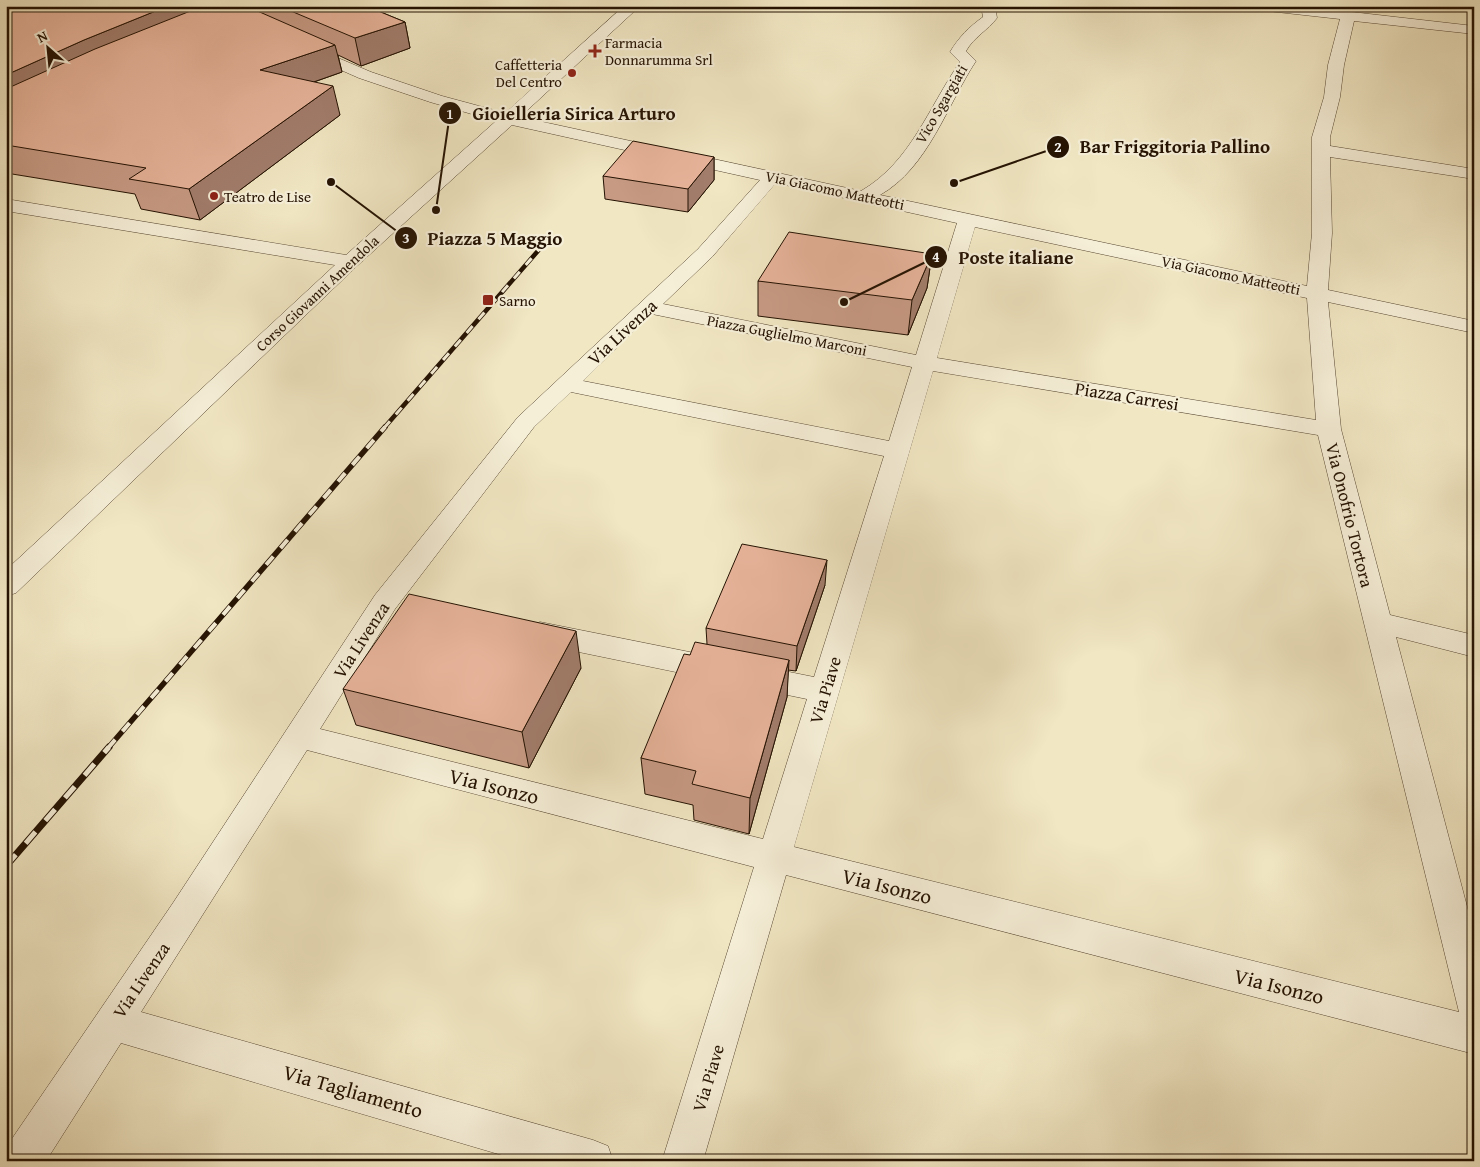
<svg xmlns="http://www.w3.org/2000/svg" width="1480" height="1167" font-family="'Gentium Book Plus',serif">
  <style>
    .lines { fill: none; stroke-linecap: round; stroke-linejoin: round }
    .minor-casing { stroke: #574732; stroke-width: 1 }
    .minor { fill: #f6efd8; fill-rule: evenodd }
    .rail-far2-casing { stroke: #241202; stroke-width: 4.5 }
    .rail-far1-casing { stroke: #241202; stroke-width: 5.5 }
    .rail-casing { stroke: #241202; stroke-width: 7 }
    .rail-far2 { stroke: #f6efd8; stroke-width: 3; stroke-dasharray: 9; stroke-linecap: butt }
    .rail-far1 { stroke: #f6efd8; stroke-width: 4; stroke-dasharray: 11; stroke-linecap: butt }
    .rail { stroke: #f6efd8; stroke-width: 5; stroke-dasharray: 15; stroke-linecap: butt }
    .wall { fill: #c79a84; stroke: #241202 }
    .shaded-wall { fill: #a27d6c; stroke: #241202 }
    .building { fill: #e7b39a; stroke: #241202 }
    .poi-dot { fill: #8f2418; stroke: #f6efd8; stroke-width: 2 }
    .labels { text-anchor: middle; dominant-baseline: central; stroke-width: 4.5; stroke-linejoin: round; paint-order: stroke }
    .far-poi-label { font-size: 15px; fill: #241202; stroke: #f6efd8; text-anchor: start }
    .far-street-label { font-size: 15px; fill: #241202; stroke: #f6efd8 }
    .street-label { font-size: 18px; fill: #241202; stroke: #f6efd8 }
    .near-street-label { font-size: 21px; fill: #241202; stroke: #f6efd8 }
    .leader { fill: none; stroke: #241202; stroke-width: 2 }
    .callout-dot { fill: #241202; stroke: #f6efd8; stroke-width: 2 }
    .mark-label { font-size: 15px; text-anchor: middle; font-weight: bold; fill: #fff }
    .callout-label { font-size: 19px; text-anchor: middle; font-weight: bold; fill: #241202; stroke: #f6efd8; stroke-width: 4.5; stroke-linejoin: round; paint-order: stroke }
  </style>
  <rect width="100%" height="100%" fill="#f1e7c3"/>
  <filter id="stains"><feTurbulence type="fractalNoise" baseFrequency=".004" numOctaves="4"/><feColorMatrix values="0 0 0 0 .2 0 0 0 0 .09 0 0 0 0 .02 0 0 0 .5 -.17"/></filter>
  <radialGradient id="worn" r=".72"><stop offset=".6" stop-color="#630" stop-opacity="0"/><stop offset="1" stop-color="#630" stop-opacity=".3"/></radialGradient>
  <g class="lines">
    <g class="minor-casing">
      <path id="minor" d="M624,6H640L520,117L861,191C911,162 928,108 960,62L950,52C959,37 969,27 983,17L981,6H995L997,18C988,30 974,37 966,51L976,61C947,105 928,168 880,195L1307,286L1312,233V137L1324,97L1328,65L1340,19L1259,10L1252,6H1299L1474,26V34L1354,21L1344,65L1340,97L1330,137V146L1474,169V179L1330,157L1332,233L1328,290L1474,321V333L1328,302L1341,429L1390,615L1474,635V657L1396,637L1474,933V1054L786,875L703,1161H662L754,867L307,750L141,1012L593,1140L608,1146L613,1161H522L121,1043L46,1161H6L7,1146L173,903L375,595L518,417L698,249L760,180L512,125L357,266L16,593L6,596V570L335,265L6,211V199L346,255L496,121L430,102L359,78L300,52L298,49L300,46H310L371,72L442,96L505,113ZM776,183L957,223L916,355L663,304L712,257ZM975,227L1307,298L1316,420L937,358ZM652,314L912,367L889,441L583,381ZM933,371L1318,435L1459,1012L794,847ZM571,392L884,456L814,677L540,622L530,626L526,633L530,640L540,644L807,699L763,839L320,729L395,609L534,427Z"/>
    </g>
    <use href="#minor" class="minor"/>
    <g class="rail-far2-casing">
      <path id="rail-far2" d="M384,428L550,237"/>
    </g>
    <g class="rail-far1-casing">
      <path id="rail-far1" d="M108,748L385,427"/>
    </g>
    <g class="rail-casing">
      <path id="rail" d="M6,866L109,747"/>
    </g>
    <use href="#rail-far2" class="rail-far2"/>
    <use href="#rail-far1" class="rail-far1"/>
    <use href="#rail" class="rail"/>
  </g>
  <g class="wall">
    <path d="M6,6H366L405,22L410,48L361,66L338,55L342,72L314,82L340,115L200,220L141,209L135,194L6,173Z"/>
    <path d="M714,157V180L688,212L605,199L603,176Z"/>
    <path d="M932,254L927,288L908,335L758,316V281Z"/>
    <path d="M825,585L796,671L788,670L787,697L749,834L694,820L693,805L645,794L641,758L690,655L707,644L706,628Z"/>
    <path d="M581,668L529,768L356,725L343,689Z"/>
  </g>
  <g class="shaded-wall">
    <path d="M168,6H214L6,109V75L84,40Z"/>
    <path d="M405,22L410,48L361,66L355,38Z"/>
    <path d="M335,45L342,72L268,98L260,70Z"/>
    <path d="M333,86L340,115L200,220L189,189Z"/>
    <path d="M714,157V180L688,212V189Z"/>
    <path d="M932,254L927,288L908,335L912,300Z"/>
    <path d="M827,560L825,585L796,671L797,646Z"/>
    <path d="M576,631L581,668L529,768L522,732Z"/>
    <path d="M789,660L787,697L749,834L750,798Z"/>
  </g>
  <g class="building">
    <path d="M6,6H168L84,40L6,75Z"/>
    <path d="M203,6H246L335,45L260,70L333,86L189,189L129,179L146,168L6,145V89L95,49Z"/>
    <path d="M279,6H366L405,22L355,38Z"/>
    <path d="M633,141L714,157L688,189L603,176Z"/>
    <path d="M789,232L932,254L912,300L758,281Z"/>
    <path d="M742,544L827,560L797,646L706,628Z"/>
    <path d="M409,594L576,631L522,732L343,689Z"/>
    <path d="M695,642L789,660L750,798L692,784L696,771L641,758L684,654L690,655Z"/>
  </g>
  <g class="poi-dot">
    <path d="M592.5 43.5h5v5h5v5h-5v5h-5v-5h-5v-5h5z"/>
    <circle cx="572" cy="73" r="5"/>
    <circle cx="214" cy="196" r="5"/>
    <rect x="482" y="294" width="12" height="12" rx="2.5"/>
  </g>
  <g class="labels">
    <g class="far-poi-label">
      <text x="605" y="42">Farmacia<tspan x="605" dy="17">Donnarumma Srl</tspan></text>
      <text x="562" y="64" text-anchor="end">Caffetteria<tspan x="562" dy="17">Del Centro</tspan></text>
      <text x="224" y="196">Teatro de Lise</text>
      <text x="499" y="300">Sarno</text>
    </g>
    <g class="far-street-label">
      <text transform="translate(941 104) rotate(-60)">Vico Sgargiati</text>
      <text transform="translate(835 190) rotate(12)">Via Giacomo Matteotti</text>
      <text transform="translate(1231 275) rotate(12)">Via Giacomo Matteotti</text>
      <text transform="translate(317 293) rotate(-43)">Corso Giovanni Amendola</text>
      <text transform="translate(787 335) rotate(11)">Piazza Guglielmo Marconi</text>
    </g>
    <g class="street-label">
      <text transform="translate(622 332) rotate(-43)">Via Livenza</text>
      <text transform="translate(1127 396) rotate(9)">Piazza Carresi</text>
      <text transform="translate(1350 515) rotate(76)">Via Onofrio Tortora</text>
      <text transform="translate(361 640) rotate(-57)">Via Livenza</text>
      <text transform="translate(825 690) rotate(-73)">Via Piave</text>
      <text transform="translate(141 980) rotate(-56)">Via Livenza</text>
      <text transform="translate(708 1078) rotate(-73)">Via Piave</text>
    </g>
    <g class="near-street-label">
      <text transform="translate(494 786) rotate(14)">Via Isonzo</text>
      <text transform="translate(887 886) rotate(14)">Via Isonzo</text>
      <text transform="translate(1279 986) rotate(14)">Via Isonzo</text>
      <text transform="translate(353 1091) rotate(16)">Via Tagliamento</text>
    </g>
  </g>
  <path class="leader" d="M436 210L450 113M954 183L1058 147M331 182L406 238M844 302L936 257"/>
  <g class="callout-dot">
    <circle cx="436" cy="210" r="5"/>
    <circle cx="954" cy="183" r="5"/>
    <circle cx="331" cy="182" r="5"/>
    <circle cx="844" cy="302" r="5"/>
    <circle cx="450" cy="113" r="12"/>
    <circle cx="1058" cy="147" r="12"/>
    <circle cx="406" cy="238" r="12"/>
    <circle cx="936" cy="257" r="12"/>
  </g>
  <g class="mark-label">
    <text x="450" y="119">1</text>
    <text x="1058" y="152">2</text>
    <text x="406" y="243">3</text>
    <text x="936" y="262">4</text>
  </g>
  <g class="callout-label">
    <text x="574" y="120">Gioielleria Sirica Arturo</text>
    <text x="1175" y="153">Bar Friggitoria Pallino</text>
    <text x="495" y="245">Piazza 5 Maggio</text>
    <text x="1016" y="264">Poste italiane</text>
  </g>
  <rect width="1480" height="1167" fill="none" stroke="#f1e7c3" stroke-width="25"/>
  <rect x="8" y="8" width="1465" height="1152" fill="none" stroke="#241202" stroke-width="2.5"/>
  <rect x="12" y="12" width="1455" height="1142" fill="none" stroke="#241202"/>
  <g transform="translate(48 48) rotate(333)" stroke="#f6efd8" stroke-width="4" paint-order="stroke">
  <path d="M0-4L9 19L0 12L-9 19Z" fill="#241202"/>
  <text y="-8" font-size="14" font-weight="bold" text-anchor="middle" fill="#241202">N</text>
  </g>
  <rect width="100%" height="100%" filter="url(#stains)"/>
  <rect width="100%" height="100%" fill="url(#worn)"/>
</svg>
